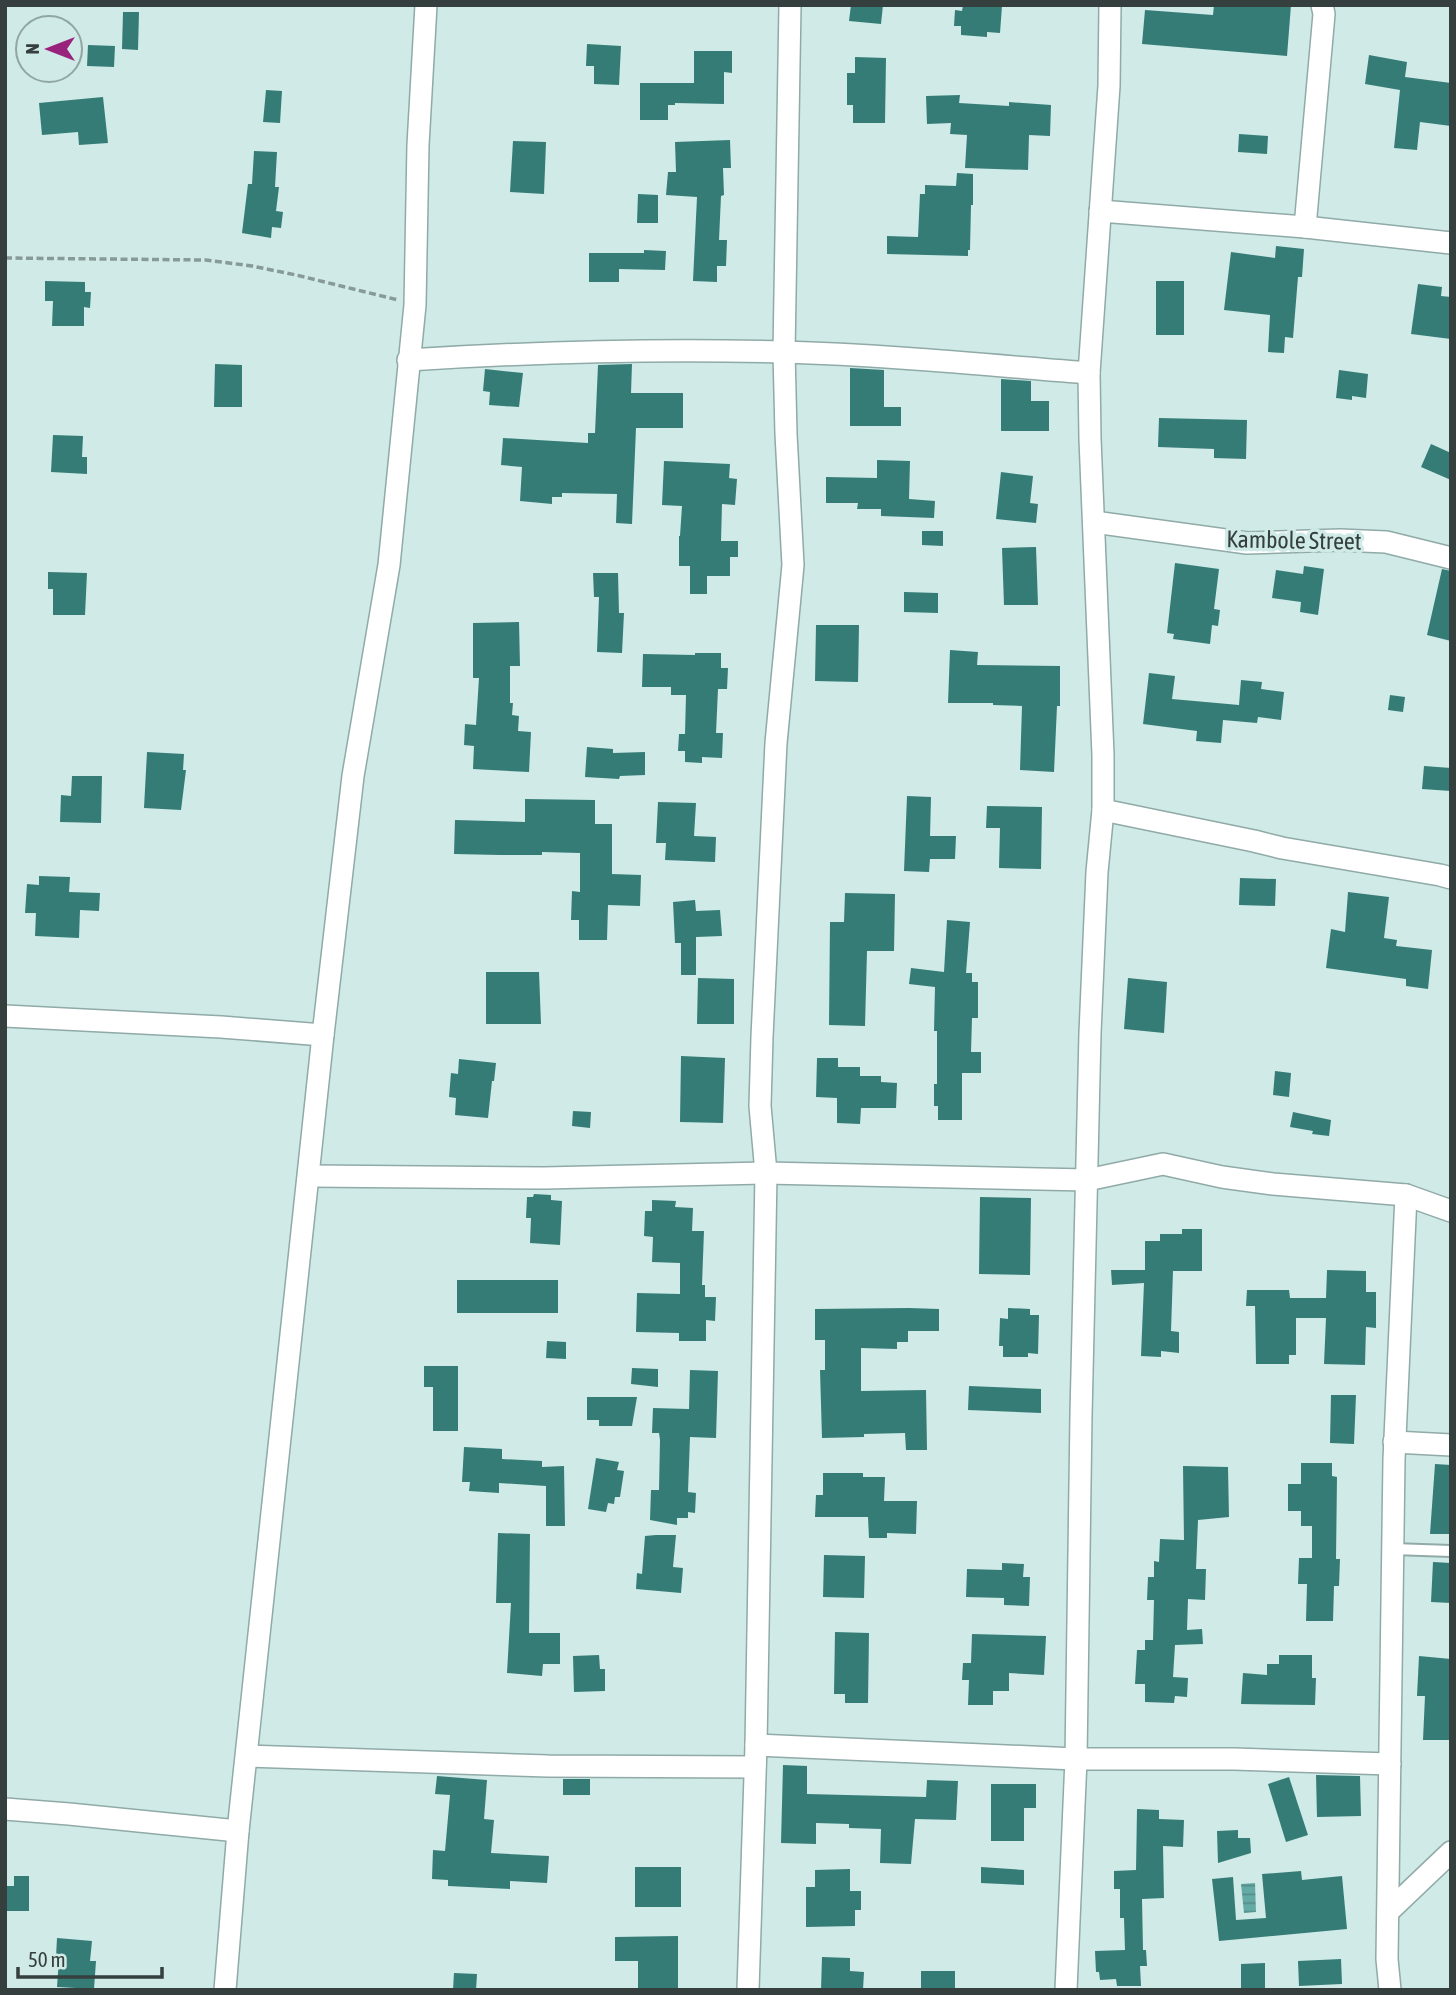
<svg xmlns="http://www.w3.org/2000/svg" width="1456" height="1995" font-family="'Asap Condensed',sans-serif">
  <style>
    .water { fill: url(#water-rules) }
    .building { fill: #357c77 }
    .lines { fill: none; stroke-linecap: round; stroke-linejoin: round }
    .lane-casing { stroke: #90aaa7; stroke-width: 14 }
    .street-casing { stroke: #90aaa7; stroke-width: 24 }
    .path { stroke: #879a98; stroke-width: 3.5; stroke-dasharray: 7 3.5; stroke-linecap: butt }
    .lane { stroke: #fff; stroke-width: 10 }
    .street { stroke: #fff; stroke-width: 21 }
    .labels { text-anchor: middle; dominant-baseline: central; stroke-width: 7; stroke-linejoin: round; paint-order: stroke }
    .street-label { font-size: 24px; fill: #343f3e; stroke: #cfeae7 }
  </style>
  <defs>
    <pattern id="water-rules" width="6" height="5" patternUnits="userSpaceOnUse" patternTransform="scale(1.75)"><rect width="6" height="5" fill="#65aba5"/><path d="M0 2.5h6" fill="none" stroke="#548d88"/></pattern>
  </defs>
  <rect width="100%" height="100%" fill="#cfeae7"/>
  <path class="water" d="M1255,1883L1256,1912L1244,1913L1241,1884Z"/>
  <g class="building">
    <path d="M851,5H883L881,24L849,21Z"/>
    <path d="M963,5L1002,6L1000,33L987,32V37L961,35V26H954L955,10L962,11Z"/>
    <path d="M1214,5H1291L1287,56L1142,44L1145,10L1213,15Z"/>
    <path d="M123,12H139L138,50L122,49Z"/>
    <path d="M587,44L621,46L619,85L594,84V66H586Z"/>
    <path d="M88,45L115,46L114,67L87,66Z"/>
    <path d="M694,51H732V73L724,72V104L675,103V105H668V120H640V83H694Z"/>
    <path d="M1369,55L1407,62L1405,77L1451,83V126L1420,122L1417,150L1394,148L1400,90L1365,84Z"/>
    <path d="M855,57L886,58L885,123H853V105H847V73H855Z"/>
    <path d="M266,90L282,91L280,123L263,122Z"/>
    <path d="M960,95L959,103L1009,106V102L1051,105L1050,136L1029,135L1028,170L965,168L967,135L950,134L951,123L927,124L926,96Z"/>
    <path d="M103,97L108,143L79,145L78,132L42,135L39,103Z"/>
    <path d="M1239,134L1268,136L1267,154L1238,152Z"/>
    <path d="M730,140L731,168H723L724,195L721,196L719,240H727L726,266H717V282L693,281L697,197L666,195L668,172H676L675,142Z"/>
    <path d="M513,141L546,142L544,194L510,192Z"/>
    <path d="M254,151L277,152L275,187H279L276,211L283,212L281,228L272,227L271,238L242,233L248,184H252Z"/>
    <path d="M957,173L973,174V205H971L970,250H968V256L887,254V236L918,237L920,194H925V185L956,186Z"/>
    <path d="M638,194L658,195V223H637Z"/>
    <path d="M1276,246L1304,249L1302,277H1298L1293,338L1285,337L1284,353L1268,352L1270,315L1224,310L1231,252L1275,258Z"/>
    <path d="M644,250L666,251L665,270L619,269V282H589V253H644Z"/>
    <path d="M45,281L85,282V292H91L90,308L84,307V326H52L53,301H45Z"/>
    <rect x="1156" y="281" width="28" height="54"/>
    <path d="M1418,284L1442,287L1441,296L1451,297V339L1411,334Z"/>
    <path d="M215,364L242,365V407H214Z"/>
    <path d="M632,364L631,393H683V428H636L632,524L616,523L617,494L562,493V497H552V504L520,501L522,467L501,465L503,438L588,443V433H595L598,365Z"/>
    <path d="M850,368L884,370V407H901V426H850Z"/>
    <path d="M485,369L523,373L519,407L489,405L490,392L483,391Z"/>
    <path d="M1339,370L1368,374L1366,398L1352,396V400L1336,398Z"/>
    <path d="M1001,379L1031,381V401H1049V431H1001Z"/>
    <path d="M1159,418L1247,420L1246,459L1214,458V449L1158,447Z"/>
    <path d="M53,435L83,436L82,457H87V474L51,472Z"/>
    <path d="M1431,444L1451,453V480L1421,467Z"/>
    <path d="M877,460L910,461L909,499L935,501L934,518L881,516V509H857L858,503H826V477L877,478Z"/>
    <path d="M664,461L730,464L729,478L737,479L735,505L722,504L721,541H738V557H730V576H707V594H690V566H679V536H680L682,506L662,505Z"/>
    <path d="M1001,472L1033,476L1030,503L1038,504L1036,523L996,519Z"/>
    <path d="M922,531H943V546L922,545Z"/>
    <path d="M1036,547L1038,605H1004L1002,548Z"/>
    <path d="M1175,563L1219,569L1214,609L1220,610L1218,626L1212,625L1210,644L1173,639L1174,634L1167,633Z"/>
    <path d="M1304,566L1324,569L1318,615L1300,612L1301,602L1272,598L1276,570L1303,574Z"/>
    <path d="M1442,569L1451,571V641L1427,635Z"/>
    <path d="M48,572L87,573L85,615H53V589H48Z"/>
    <path d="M593,573H618L619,613H624L622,653L597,652L599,597H594Z"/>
    <path d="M904,592L938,593V613L904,612Z"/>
    <path d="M519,622L520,666H510V703H513L512,715L519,716L518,731L531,732L529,772L473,769L474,746L464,745L465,724L476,725L479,678H473V623Z"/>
    <path d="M816,625H859L858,682L815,681Z"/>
    <path d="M950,650L978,652L977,665L1060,666V706H1057L1054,772L1020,770L1022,706L993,705V703H948Z"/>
    <path d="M695,653H721V668H728L727,689H718L716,733H723L722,758L702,757V763L685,762V751H678L679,734H685L686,695H671V687H642L643,654L695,655Z"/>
    <path d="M1149,673L1175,676L1172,699L1239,705L1241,680L1262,682L1261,689L1284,692L1281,720L1258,717L1257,723L1223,720L1221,743L1196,741L1197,731L1143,724Z"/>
    <path d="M1390,695L1405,697L1403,712L1388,710Z"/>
    <path d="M587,747L613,749V753L645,752V775L620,776L619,779L585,777Z"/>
    <path d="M147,752L184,754L183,770H186L181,810L144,808Z"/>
    <path d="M1424,766L1451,768V791L1422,789Z"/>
    <path d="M72,776H102L101,823L60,822L61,795L71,796Z"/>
    <path d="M907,796L931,797L930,836H956L955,859H930L929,872L904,871Z"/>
    <path d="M525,799L595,800V824H612V874L641,875L640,906L608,905L607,940H579V920H571L572,891L580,892V853L542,852V855H500L454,854L455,820L525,822Z"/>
    <path d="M658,802L696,803L694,836L716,837L715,862L665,860L666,843H656Z"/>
    <path d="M987,806L1042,807L1041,869L999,868L1000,828H986Z"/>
    <path d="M39,876L70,877L69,892L100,893L99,911L80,910L79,938L35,936L36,913H25L27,884L39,885Z"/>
    <path d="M1240,878L1276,879L1275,906L1239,905Z"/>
    <path d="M1348,892L1389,897L1384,938L1397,940L1396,946L1432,950L1428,989L1406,986V979L1326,968L1331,929L1345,932Z"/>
    <path d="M845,893L895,894L894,951H867L865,1026L829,1025L830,922H844Z"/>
    <path d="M695,900L696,911L720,910L722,936L696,937V975H681V943H675L673,902Z"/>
    <path d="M947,920L970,922L966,973H972V982H978V1018H972L971,1052H981V1073H962V1120H938V1106H934V1084H937V1031H934L935,987L909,984L911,968L944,972Z"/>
    <path d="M486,972H539L541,1024H486Z"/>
    <path d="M698,978L734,979V1024H697Z"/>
    <path d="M1128,978L1167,982L1164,1033L1124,1029Z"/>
    <path d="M681,1056L725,1058L723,1123L680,1122Z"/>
    <path d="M817,1058H838V1067H860V1076H881V1082L897,1083L896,1108H861L860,1124L837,1123V1098L816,1097Z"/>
    <path d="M459,1059L496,1063L494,1081H492L488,1118L455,1115L456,1098L449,1097L451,1073L458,1074Z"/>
    <path d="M1275,1071L1291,1073L1289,1097L1273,1095Z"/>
    <path d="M573,1111L591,1112L590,1128L572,1126Z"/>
    <path d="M1293,1112L1331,1120L1329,1136L1312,1134L1313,1131L1290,1127Z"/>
    <path d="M534,1194L551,1195V1200L562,1201L560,1245L530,1243L531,1218H526L527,1197H533Z"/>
    <path d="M980,1197L1031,1198L1030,1275L979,1274Z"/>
    <path d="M652,1200L676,1201L675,1207L693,1208L692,1231H704L702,1285H705V1297H716L715,1321L706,1320V1341H679V1333L636,1332L637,1293L680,1294V1263L652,1262L653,1237L644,1236L645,1211H652Z"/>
    <path d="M1182,1229H1202V1271H1173L1171,1331L1179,1332V1353L1161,1351V1357L1141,1356L1144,1283L1112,1285L1111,1270H1145V1241H1160V1234H1182Z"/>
    <path d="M1327,1270L1366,1271V1292H1376V1328L1366,1327L1365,1365L1324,1364L1326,1318H1296V1355H1289V1364H1256L1255,1306H1246L1247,1290H1289L1290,1298H1326Z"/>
    <rect x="457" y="1280" width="101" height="33"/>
    <path d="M909,1308L939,1309V1331H908V1342H897V1349L861,1348V1391L926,1390L927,1450H906L905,1433L864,1434V1437L822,1438L820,1370H825V1340H815V1309Z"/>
    <path d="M1008,1308L1030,1309V1315H1039L1038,1354L1028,1353V1357H1003V1346H999L1000,1318L1008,1319Z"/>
    <path d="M547,1341L566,1342V1359L546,1358Z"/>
    <path d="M424,1366H458V1431H433V1387H424Z"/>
    <path d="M632,1368L658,1369V1387L631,1384Z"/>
    <path d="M690,1370L718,1371L716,1438L690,1437L688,1492L696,1493L695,1513L688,1512V1518H677V1525L650,1520L651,1490H659L660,1440L659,1433H652L653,1408L689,1409Z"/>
    <path d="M969,1386L1041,1389V1413L968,1410Z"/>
    <path d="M1331,1395H1356L1354,1444L1330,1443Z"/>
    <path d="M587,1397H637L632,1426H599V1420H587Z"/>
    <path d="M464,1447L502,1449V1459L542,1461V1467L564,1466L565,1526H546V1486L499,1483V1493L469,1491L470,1482H462Z"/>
    <path d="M596,1458L619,1462L617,1470L624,1471L620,1497H615L614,1504L608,1503L606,1512L588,1509Z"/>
    <path d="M1301,1463H1332V1476L1337,1477L1336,1559H1340L1339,1586H1334L1333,1621H1306L1307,1584H1298L1299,1558H1312V1526H1301V1511H1288V1484H1301Z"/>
    <path d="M1435,1464L1451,1465L1449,1534H1430Z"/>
    <path d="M1183,1466L1228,1467L1229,1517L1198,1520L1196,1569H1206L1205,1600L1188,1599L1187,1630L1202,1629L1203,1644L1175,1645L1173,1677L1188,1678L1187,1697L1175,1696L1174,1703L1145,1702V1684H1135L1137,1650H1145V1640H1153L1154,1600H1147L1148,1577H1154V1561L1159,1562L1160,1539L1184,1540Z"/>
    <path d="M823,1473H863V1477H885L884,1501H917L916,1534L887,1533V1538H869L868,1517H815L816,1495H823Z"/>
    <path d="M498,1533L530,1534L529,1633H560V1664H543L542,1676L507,1673L511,1603H496Z"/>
    <path d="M656,1535H676L673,1567L683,1568L681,1593L636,1589L637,1573L642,1574L645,1536Z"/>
    <path d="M824,1555L865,1556L864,1598L823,1597Z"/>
    <path d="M1433,1562L1451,1563V1603L1431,1602Z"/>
    <path d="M1002,1563L1024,1564L1023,1577H1030L1029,1606L1004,1605V1598L966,1597L967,1569L1002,1570Z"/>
    <path d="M835,1632L869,1633L868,1703H845V1694H834Z"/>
    <path d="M972,1634L1046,1636L1044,1675L1009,1673V1691H993V1705H968L969,1680H962L963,1663H971Z"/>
    <path d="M599,1655L600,1669H605V1691L574,1692L573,1656Z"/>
    <path d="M1279,1655H1312V1678H1316L1315,1705L1241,1704L1243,1673L1267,1675V1664H1279Z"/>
    <path d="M1419,1656L1451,1659V1740H1423L1425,1696H1417Z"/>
    <path d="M783,1765L807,1766V1794L926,1797L927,1780L958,1781L956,1820L915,1819L911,1864L880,1863L881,1829L849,1828V1824L816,1823V1844L781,1843Z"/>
    <path d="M1316,1775L1360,1776L1361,1816L1317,1817Z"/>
    <path d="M437,1776L487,1780L484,1819L494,1820L491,1853L549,1856L547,1883L510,1881V1889L448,1886V1880L432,1879L433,1850L445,1851L450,1795L435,1794Z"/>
    <path d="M1289,1777L1308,1835L1286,1842L1268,1784Z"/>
    <rect x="563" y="1779" width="27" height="16"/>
    <path d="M991,1784H1036V1808H1024V1841H991Z"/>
    <path d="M1137,1809L1159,1810V1819L1184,1820L1183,1847L1163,1846L1164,1898L1142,1899L1143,1950H1146L1147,1966H1140L1141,1986H1117L1116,1979L1100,1980L1099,1972H1096L1095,1951L1125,1950L1124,1918H1120V1889H1114V1871L1136,1870Z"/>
    <path d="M1238,1830V1838H1250L1251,1853L1218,1863L1217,1831Z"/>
    <rect x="635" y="1867" width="46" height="40"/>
    <path d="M981,1867L1024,1870V1885L981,1883Z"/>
    <path d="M850,1869V1891H861V1910H855V1926L806,1927V1887H815V1870Z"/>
    <path d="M1301,1871L1302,1880L1342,1876L1347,1929L1219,1941L1212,1879L1233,1877L1236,1920L1266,1918L1262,1874Z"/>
    <path d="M14,1876H29V1911H5V1886H14Z"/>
    <path d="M678,1936V1990H638V1961H615V1937Z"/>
    <path d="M57,1938L92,1941L90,1961H96L94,1989L57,1987L59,1958L56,1957Z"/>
    <path d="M822,1957L850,1958V1971L864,1972L863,1990H821Z"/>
    <path d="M1341,1959L1342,1984L1299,1986L1298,1961Z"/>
    <path d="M1265,1963V1990H1241V1964Z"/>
    <rect x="921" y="1971" width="34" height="19"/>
    <path d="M454,1973L477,1974L476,1990H453Z"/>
  </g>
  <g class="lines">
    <g class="lane-casing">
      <path id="lane" d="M1393,1549L1451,1551"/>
    </g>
    <g class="street-casing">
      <g id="street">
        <path d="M1100,211L1305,227L1451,243"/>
        <path d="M1305,227L1324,14L1322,5"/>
        <path d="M408,360C533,352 658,349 783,352C886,355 988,365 1089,373"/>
        <path d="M1094,522L1247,543L1340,540L1386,542L1451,558"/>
        <path d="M1103,810L1254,841L1282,848L1440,875L1451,878"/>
        <path d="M5,1016L221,1027L323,1035"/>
        <path d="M309,1176L544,1178L766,1173L1087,1180L1163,1164L1222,1177L1273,1184L1406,1195L1451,1211"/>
        <path d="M1394,1442L1451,1445"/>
        <path d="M756,1745L1076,1759H1234L1390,1764"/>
        <path d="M247,1756L548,1766L755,1767"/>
        <path d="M5,1809L69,1814L238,1831"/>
        <path d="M1388,1912L1451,1852"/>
        <path d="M225,1990L238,1831L323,1035L353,776L389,565L415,305L418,145L426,5"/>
        <path d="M748,1990L756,1745L766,1173L760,1106L762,1037L776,743L793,565L786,434L784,352L790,5"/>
        <path d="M1066,1990L1076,1759L1081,1415L1090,1033L1097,872L1103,810V755L1090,439L1089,373L1109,86L1110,5"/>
        <path d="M1390,1990L1387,1959L1394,1460L1406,1195"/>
      </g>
    </g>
    <path class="path" d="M5,258L206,260L252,266L296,275L398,300"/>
    <use href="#lane" class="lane"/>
    <use href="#street" class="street"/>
  </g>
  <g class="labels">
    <g class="street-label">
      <text transform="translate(1294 540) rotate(1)">Kambole Street</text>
    </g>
  </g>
  <rect width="1456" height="1995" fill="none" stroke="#343f3e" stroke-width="14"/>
  <g transform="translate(49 49) rotate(270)"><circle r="33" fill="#cfeae7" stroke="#91a6a3" stroke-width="2"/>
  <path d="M0-5L12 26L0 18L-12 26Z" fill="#99227d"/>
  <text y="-10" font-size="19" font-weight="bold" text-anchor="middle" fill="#343f3e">N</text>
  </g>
  <path d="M18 1967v10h144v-10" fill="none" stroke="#343f3e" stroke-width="3.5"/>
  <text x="28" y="1967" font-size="21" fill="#343f3e" stroke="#cfeae7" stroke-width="5" paint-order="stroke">50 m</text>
</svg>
